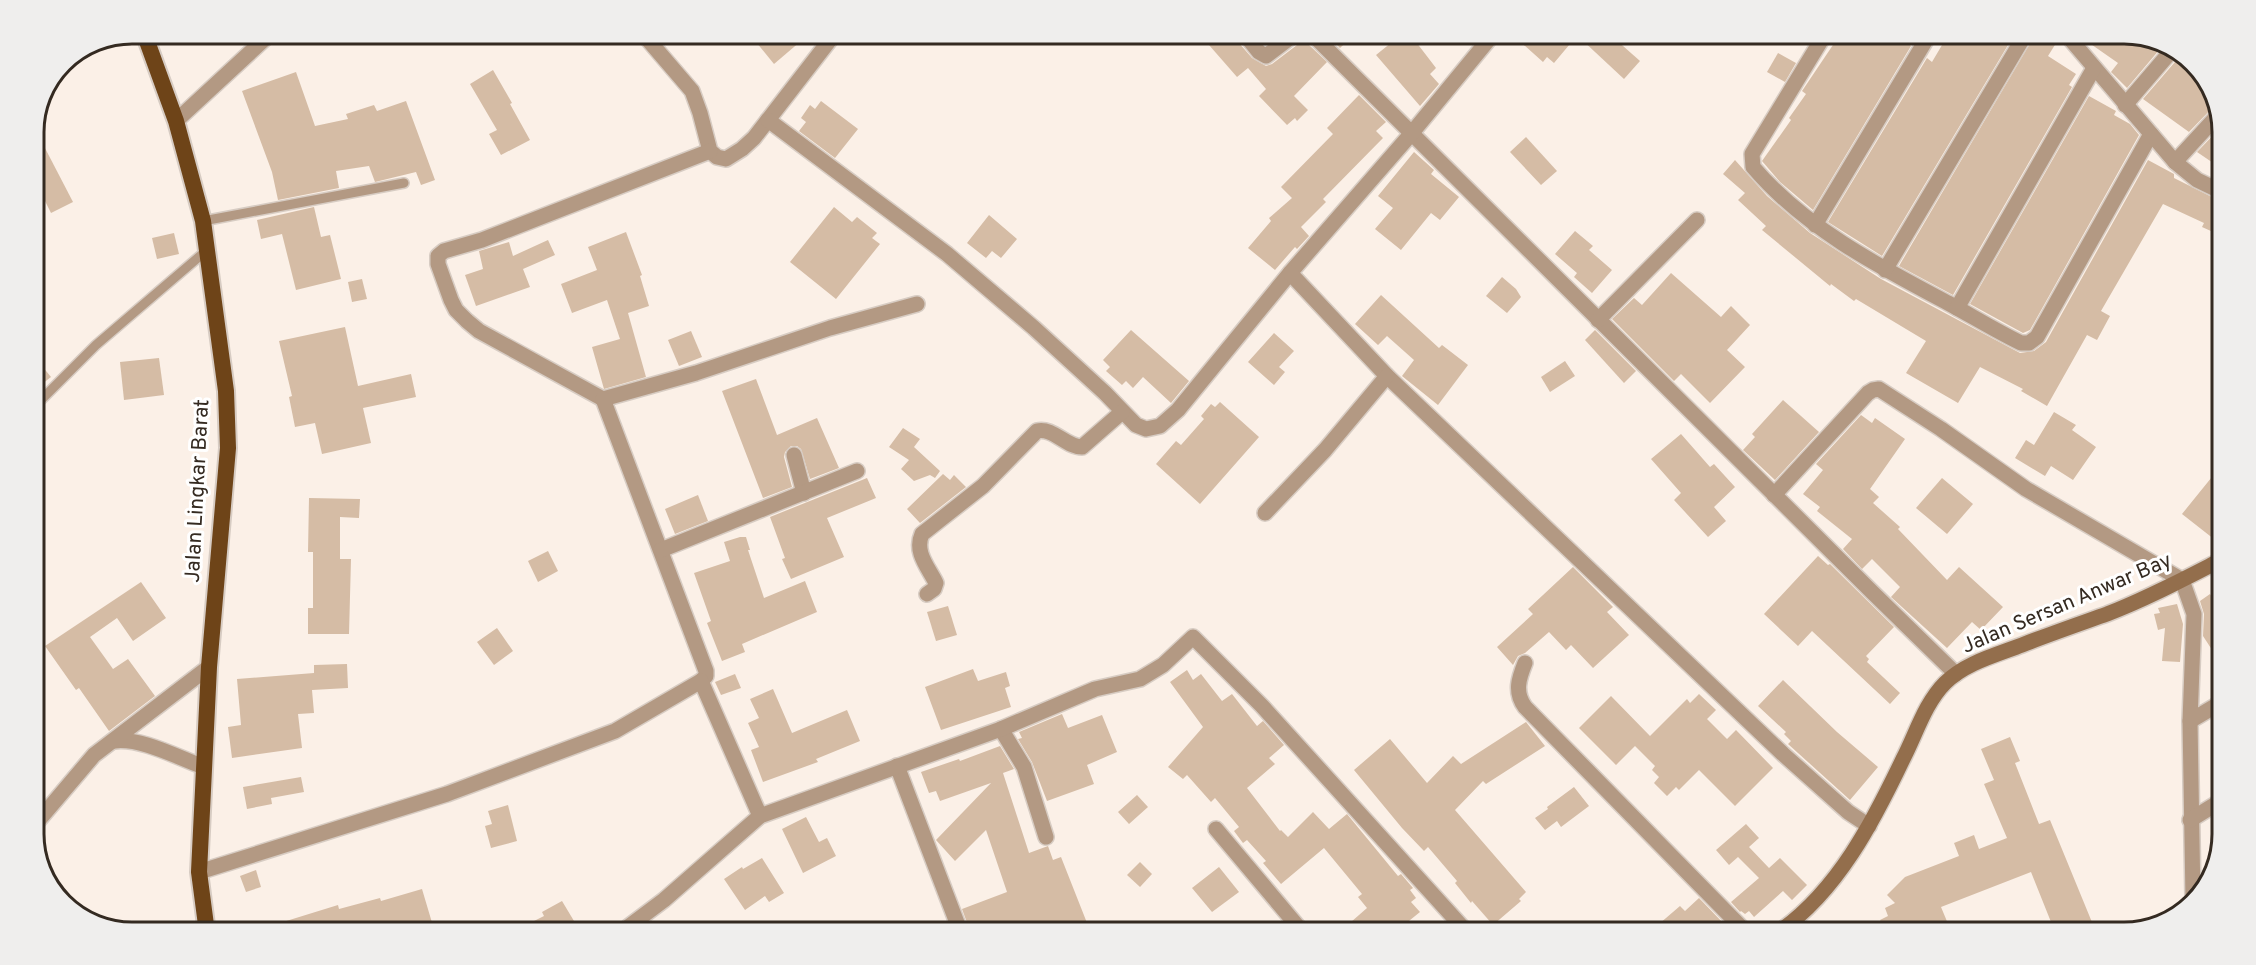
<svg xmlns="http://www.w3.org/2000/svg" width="2256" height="965" font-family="Overpass,sans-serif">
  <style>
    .building { fill: #d5bca5 }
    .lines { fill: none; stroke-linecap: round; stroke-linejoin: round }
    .service-casing { stroke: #d7ccc3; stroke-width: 12 }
    .minor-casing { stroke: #d7ccc3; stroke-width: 18 }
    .secondary-casing { stroke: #d7ccc3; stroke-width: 18 }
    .trunk-casing { stroke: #d7ccc3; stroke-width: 20 }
    .service { stroke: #b39983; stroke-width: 9 }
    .minor { stroke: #b39983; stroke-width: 15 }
    .secondary { stroke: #936e4c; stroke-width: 15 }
    .trunk { stroke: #6e4418; stroke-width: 16 }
    .labels { text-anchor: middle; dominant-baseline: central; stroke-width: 6; stroke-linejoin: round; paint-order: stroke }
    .street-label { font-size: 21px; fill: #342a21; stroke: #fff }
    .rim { fill: none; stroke: #342a21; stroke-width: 3 }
  </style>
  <rect width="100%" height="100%" fill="#fbf0e7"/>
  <g class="building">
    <path d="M764,35H808L774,64L756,42Z"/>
    <path d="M1202,37H1237L1239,43L1252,58L1266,66L1272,64L1297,45L1301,37H1306L1308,44L1327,62L1294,96L1308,110L1297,121L1295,118L1287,125L1259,96L1266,89L1248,68L1237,77Z"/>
    <path d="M1329,37H1352L1340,48Z"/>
    <path d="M1397,38H1413L1436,68L1430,74L1439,84L1420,106L1376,55Z"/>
    <path d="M1516,38H1575L1554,63L1547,57L1543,62Z"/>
    <path d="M1580,38H1614L1640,61L1624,79Z"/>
    <path d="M1837,39H1903L1911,46L1813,210L1780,182L1762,161L1791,120L1789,118L1806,94L1802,91Z"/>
    <path d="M1945,40H2011L1882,256L1828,222L1927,58L1932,62Z"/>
    <path d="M2032,40H2058L2048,56L2076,74L2069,85L2072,87L1953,295L1899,266Z"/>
    <path d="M2085,40H2162L2165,43L2127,88L2111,72L2118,63Z"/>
    <path d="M1778,53L1796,63L1785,82L1767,72Z"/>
    <path d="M2181,55L2203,71L2215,105L2187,134L2189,132L2143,99Z"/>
    <path d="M493,70L512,103L510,104L530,140L501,155L489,134L497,130L470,84Z"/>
    <path d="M296,72L315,126L348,119L346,114L374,105L377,111L406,101L435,180L421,185L416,172L375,182L369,166L336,171L339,188L278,200L272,172L242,91Z"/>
    <path d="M1359,95L1386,122L1376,131L1383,138L1323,199L1326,202L1301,227L1309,236L1297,249L1295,247L1275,270L1248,248L1271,221L1269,218L1292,198L1281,187L1333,134L1327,128Z"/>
    <path d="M2089,96L2116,111L2114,115L2130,124L2139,135L2030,330L2023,333L1970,304Z"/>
    <path d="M821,101L858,129L835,158L799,131L806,122L801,118L810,105L815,109Z"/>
    <path d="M33,125L73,202L51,213L33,177Z"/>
    <path d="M2223,125V133L2222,169L2197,152Z"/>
    <path d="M1526,137L1557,171L1541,185L1510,152Z"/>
    <path d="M1414,152L1434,170L1431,174L1459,197L1440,220L1431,213L1401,250L1375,229L1393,208L1378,196Z"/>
    <path d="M1735,160L1767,196L1810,233L1881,279L2020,353L2034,351L2046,342L2148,160L2174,174V178L2222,202V236L2202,227L2204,223L2163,204L2101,311L2110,316L2097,340L2087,335L2047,406L2021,391L2023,389L1980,367L1958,403L1906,373L1926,341L1856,299L1854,301L1831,284L1830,286L1762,230L1766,226L1738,200L1745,193L1723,174Z"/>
    <path d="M314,207L321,237L330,235L341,279L296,290L282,234L261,239L257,220Z"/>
    <path d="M834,207L852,222L857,217L877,233L872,238L880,244L836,299L790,262Z"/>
    <path d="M989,215L1017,239L1001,258L992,251L986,258L967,243Z"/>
    <path d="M1575,231L1593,246L1589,250L1612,270L1592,293L1574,277L1577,273L1555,254Z"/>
    <path d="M626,232L642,275L640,276L649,306L628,313L646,377L604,389L592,347L620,339L607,300L572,313L561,284L597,270L588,247Z"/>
    <path d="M174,233L179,254L157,259L152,238Z"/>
    <path d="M548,240L555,255L523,269L530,287L476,306L465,275L483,269L479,251L509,242L513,256Z"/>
    <path d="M1671,273L1721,317L1731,306L1750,325L1727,350L1745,367L1710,403L1681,374L1674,381L1612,319L1634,298L1642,305Z"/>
    <path d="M1502,277L1516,289L1521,297L1507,313L1486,296Z"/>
    <path d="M362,279L367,299L352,302L348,282Z"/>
    <path d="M1381,295L1439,348L1442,345L1468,365L1438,405L1402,376L1414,360L1387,336L1378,345L1355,324Z"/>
    <path d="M345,327L358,386L411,374L416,397L363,408L371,443L322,454L315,423L295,427L289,397L292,396L279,341Z"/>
    <path d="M1131,330L1189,381L1171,403L1143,377L1133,388L1126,381L1122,385L1106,371L1110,367L1103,360Z"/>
    <path d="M1595,330L1636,371L1624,383L1585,340Z"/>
    <path d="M691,331L702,357L679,366L668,340Z"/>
    <path d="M1274,333L1294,351L1279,367L1285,372L1274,385L1248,362Z"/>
    <path d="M33,355L51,377L33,391Z"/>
    <path d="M159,358L164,395L124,400L120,362Z"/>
    <path d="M1565,361L1575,376L1550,392L1541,377Z"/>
    <path d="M756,379L777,435L817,418L839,468L810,479L801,449L797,446H791L785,452L784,457L792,487L763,498L722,391Z"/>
    <path d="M1783,400L1819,432L1775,480L1743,450L1755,437L1752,434Z"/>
    <path d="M1220,402L1259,437L1200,504L1156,464L1176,441L1181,445L1204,419L1201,416L1211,404L1215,407Z"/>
    <path d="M2054,412L2076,425L2072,430L2096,447L2073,480L2051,466L2045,476L2015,458L2026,440L2034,445Z"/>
    <path d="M1861,415L1872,423L1875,418L1905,439L1870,489L1879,497L1873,503L1900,527L1898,529L1947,580L1959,567L2003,607L1981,630L1972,622L1947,648L1891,597L1900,587L1872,559L1862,569L1843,549L1852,539L1817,511L1820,507L1803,494L1823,470L1816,464Z"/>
    <path d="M903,428L920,439L914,447L940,471L935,478L930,475L914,481L901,469L909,460L889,447Z"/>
    <path d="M1681,434L1710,467L1714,464L1735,487L1714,507L1726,521L1708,537L1674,500L1681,493L1651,459Z"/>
    <path d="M2220,467L2219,521V543L2182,514Z"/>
    <path d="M943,474L950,480L954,475L966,487L920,523L907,509Z"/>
    <path d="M867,478L876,498L827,518L844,557L791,579L782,559L785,558L770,517Z"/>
    <path d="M1942,478L1973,504L1947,534L1916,508Z"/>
    <path d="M698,495L708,521L675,534L665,509Z"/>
    <path d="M309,498L360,499L359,518L340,517V559H351L349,634H308V608H313V552H308Z"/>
    <path d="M740,537H746L750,550H748L764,598L805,581L817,612L742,644L745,652L722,661L707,623L711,621L694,573L730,561L724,542Z"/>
    <path d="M548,551L558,571L538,582L528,561Z"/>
    <path d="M1818,556L1828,565L1830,564L1894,627L1866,656L1869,659L1867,662L1900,693L1890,704L1812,631L1798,646L1764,614Z"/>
    <path d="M1573,567L1613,607L1607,612L1629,635L1593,668L1571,645L1566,650L1549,632L1525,653L1518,656L1513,665L1497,647L1533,614L1528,609Z"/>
    <path d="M141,582L166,618L133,641L117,618L90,637L113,669L128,659L155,696L109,731L79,688L76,690L45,646Z"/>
    <path d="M2210,594L2218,607V659L2203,636L2204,614L2200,601Z"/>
    <path d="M2177,604L2183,624L2180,662L2162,661L2165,628L2158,630L2154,614L2160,613L2158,608Z"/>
    <path d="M948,606L957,635L936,641L927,612Z"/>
    <path d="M497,628L513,651L494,665L477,642Z"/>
    <path d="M347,664L348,688L312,690L314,713L298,714L302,748L232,758L228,727L241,725L237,679L314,673V665Z"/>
    <path d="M973,669L978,681L1006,672L1010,686L1005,688L1011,707L941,730L925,687Z"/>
    <path d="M1187,670L1193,680L1201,674L1222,701L1232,694L1257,726L1263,721L1284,745L1269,758L1275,764L1247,788L1280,831L1281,830L1288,837L1313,812L1329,829L1347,814L1398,876L1401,874L1413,888L1410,890L1416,898L1411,902L1420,912L1399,929H1343L1367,908L1358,897L1362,894L1324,848L1281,884L1263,863L1266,861L1247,840L1243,843L1234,831L1239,827L1215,798L1211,802L1187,775L1183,779L1168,767L1203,727L1170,682Z"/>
    <path d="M735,674L741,688L721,695L715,682Z"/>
    <path d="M1783,680L1837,732L1878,767L1850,800L1788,744L1791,741L1784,734L1786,732L1758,706Z"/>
    <path d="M773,689L792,733L847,710L860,741L816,759L818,762L763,782L751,750L759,747L748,723L759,718L750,699Z"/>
    <path d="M1699,694L1716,710L1707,719L1727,739L1736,730L1773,768L1735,806L1699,770L1679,790L1676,787L1667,796L1654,783L1659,777L1652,770L1655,766L1635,746L1616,765L1579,728L1611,696L1650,736L1687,699L1690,703Z"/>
    <path d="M1062,714L1068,728L1102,715L1117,752L1087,765L1094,784L1047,801L1032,762L1018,739L1022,738L1019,732Z"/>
    <path d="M1526,722L1545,746L1486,784L1483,781L1455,810L1526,892L1519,899L1521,901L1493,925L1472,901L1471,903L1455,883L1457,881L1428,847L1424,851L1402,828L1354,770L1390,739L1427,783L1453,756L1461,764Z"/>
    <path d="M2010,737L2020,761L2015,763L2039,824L2050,820L2096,932H2055L2031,872L1941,907L1951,931H1885L1880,920L1888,916L1885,908L1895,903L1887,895L1905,877L1959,856L1954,843L1974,835L1979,849L2007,838L1984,784L1994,780L1981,749Z"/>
    <path d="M1000,746L1014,769L1003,773L1029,853L1048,846L1053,860L1061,857L1089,928H969L962,909L1007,892L986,830L955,861L936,840L991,783L940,801L936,791L929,793L921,772L959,759L960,761Z"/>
    <path d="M301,777L304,792L271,798L272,804L247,809L243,787Z"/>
    <path d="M1574,787L1589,806L1561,827L1557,821L1545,830L1535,818L1548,809L1547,807Z"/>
    <path d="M1137,795L1148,807L1129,824L1118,812Z"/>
    <path d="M508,805L517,841L491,848L485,826L492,824L488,811Z"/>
    <path d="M806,817L819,842L827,838L836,856L803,873L782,829Z"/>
    <path d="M1746,824L1759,838L1749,847L1769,868L1780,858L1807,885L1792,900L1783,891L1754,917L1749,911L1745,914L1741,911L1740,912L1731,902L1759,878L1738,857L1729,865L1716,850Z"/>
    <path d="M762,858L784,893L769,902L765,896L745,910L724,879L742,867L743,869Z"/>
    <path d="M1140,862L1152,874L1140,887L1127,875Z"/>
    <path d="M1219,867L1239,892L1212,912L1192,888Z"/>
    <path d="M256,870L261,887L246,892L240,876Z"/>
    <path d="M422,889L433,926L284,925L283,922L338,905L339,909L380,898L381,901Z"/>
    <path d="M1699,898L1726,926L1721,931L1652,930L1680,906L1685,911Z"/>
    <path d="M562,901L577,926H524L544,916L542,912Z"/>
  </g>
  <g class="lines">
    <g class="service-casing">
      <g id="service">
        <path d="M203,221L404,183"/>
        <path d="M33,408L96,345L207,250"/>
      </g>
    </g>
    <g class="minor-casing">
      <g id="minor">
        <path d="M644,35L692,91L700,113L710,151L717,157L726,159L742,149L754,138L833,36"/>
        <path d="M1247,37L1259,52L1266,56L1291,37"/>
        <path d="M1315,37L1872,592L1956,674"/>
        <path d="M1822,39L1752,154L1753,167C1805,228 1878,266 1948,303C1972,316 1996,331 2021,343H2029L2037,337L2151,134"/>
        <path d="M2071,40L2175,162L2197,180L2222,192"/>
        <path d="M2125,105L2173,49"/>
        <path d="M768,120L947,254L1034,328L1105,393L1136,425L1146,429L1160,426L1178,410L1290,273L1411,134L1490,38"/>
        <path d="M176,121L270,34"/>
        <path d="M710,151L482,240L444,251L438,256V264L451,300L456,310L467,321L479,331L603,399L696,373L830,328L917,304"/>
        <path d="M2175,162L2219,114"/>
        <path d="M1815,225L1926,40"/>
        <path d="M1885,270L2022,40"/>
        <path d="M1290,273L1387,376L1783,754L1848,812L1869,826"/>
        <path d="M1957,308L2094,68"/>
        <path d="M1598,320L1697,220"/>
        <path d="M603,399L706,671V676L701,681"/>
        <path d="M794,455L804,493"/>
        <path d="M1774,495L1868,393L1873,390L1879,389L1941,429L2026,489L2182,580L2194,614L2190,721L2193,899"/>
        <path d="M1265,513L1325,450L1387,376"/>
        <path d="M661,550L857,471"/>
        <path d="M927,594L934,589L936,583C928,567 914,552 922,534L983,486L1037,431C1053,427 1066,447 1082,447L1122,412"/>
        <path d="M1525,663C1519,678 1514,692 1525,707L1745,931"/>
        <path d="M2190,721L2217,705"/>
        <path d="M1001,729L1024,767L1046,837"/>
        <path d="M114,741C140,737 179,758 204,767"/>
        <path d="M897,766L959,928"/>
        <path d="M2190,820L2216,804"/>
        <path d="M33,827L94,755L209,667"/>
        <path d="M1216,829L1300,929"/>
        <path d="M199,872L447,794L615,731L701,681L760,816"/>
        <path d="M628,927L664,900L760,816L1001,729L1095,689L1140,679L1163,665L1193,637L1262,706L1465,930"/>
      </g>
    </g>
    <g class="secondary-casing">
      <path id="secondary" d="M1780,931C1838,890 1873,822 1903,759C1916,734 1925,703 1945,683C1965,663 1996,655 2022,645C2050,634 2079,624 2107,614C2146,599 2182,580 2219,561"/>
    </g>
    <g class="trunk-casing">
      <path id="trunk" d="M144,33L176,121L203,221L226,391L228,448L209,667L199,872L206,925"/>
    </g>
    <use href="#service" class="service"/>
    <use href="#minor" class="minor"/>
    <use href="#secondary" class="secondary"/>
    <use href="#trunk" class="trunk"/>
  </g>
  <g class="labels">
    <g class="street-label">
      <text transform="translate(198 491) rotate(-87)">Jalan Lingkar Barat</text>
      <text transform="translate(2067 604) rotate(-23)">Jalan Sersan Anwar Bay</text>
    </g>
  </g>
  <path d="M0 0H2256V965H0ZM132 44H2124A88 88 0 0 1 2212 132V834A88 88 0 0 1 2124 922H132A88 88 0 0 1 44 834V132A88 88 0 0 1 132 44Z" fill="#efeeed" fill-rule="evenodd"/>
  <path class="rim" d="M132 44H2124A88 88 0 0 1 2212 132V834A88 88 0 0 1 2124 922H132A88 88 0 0 1 44 834V132A88 88 0 0 1 132 44Z"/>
</svg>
